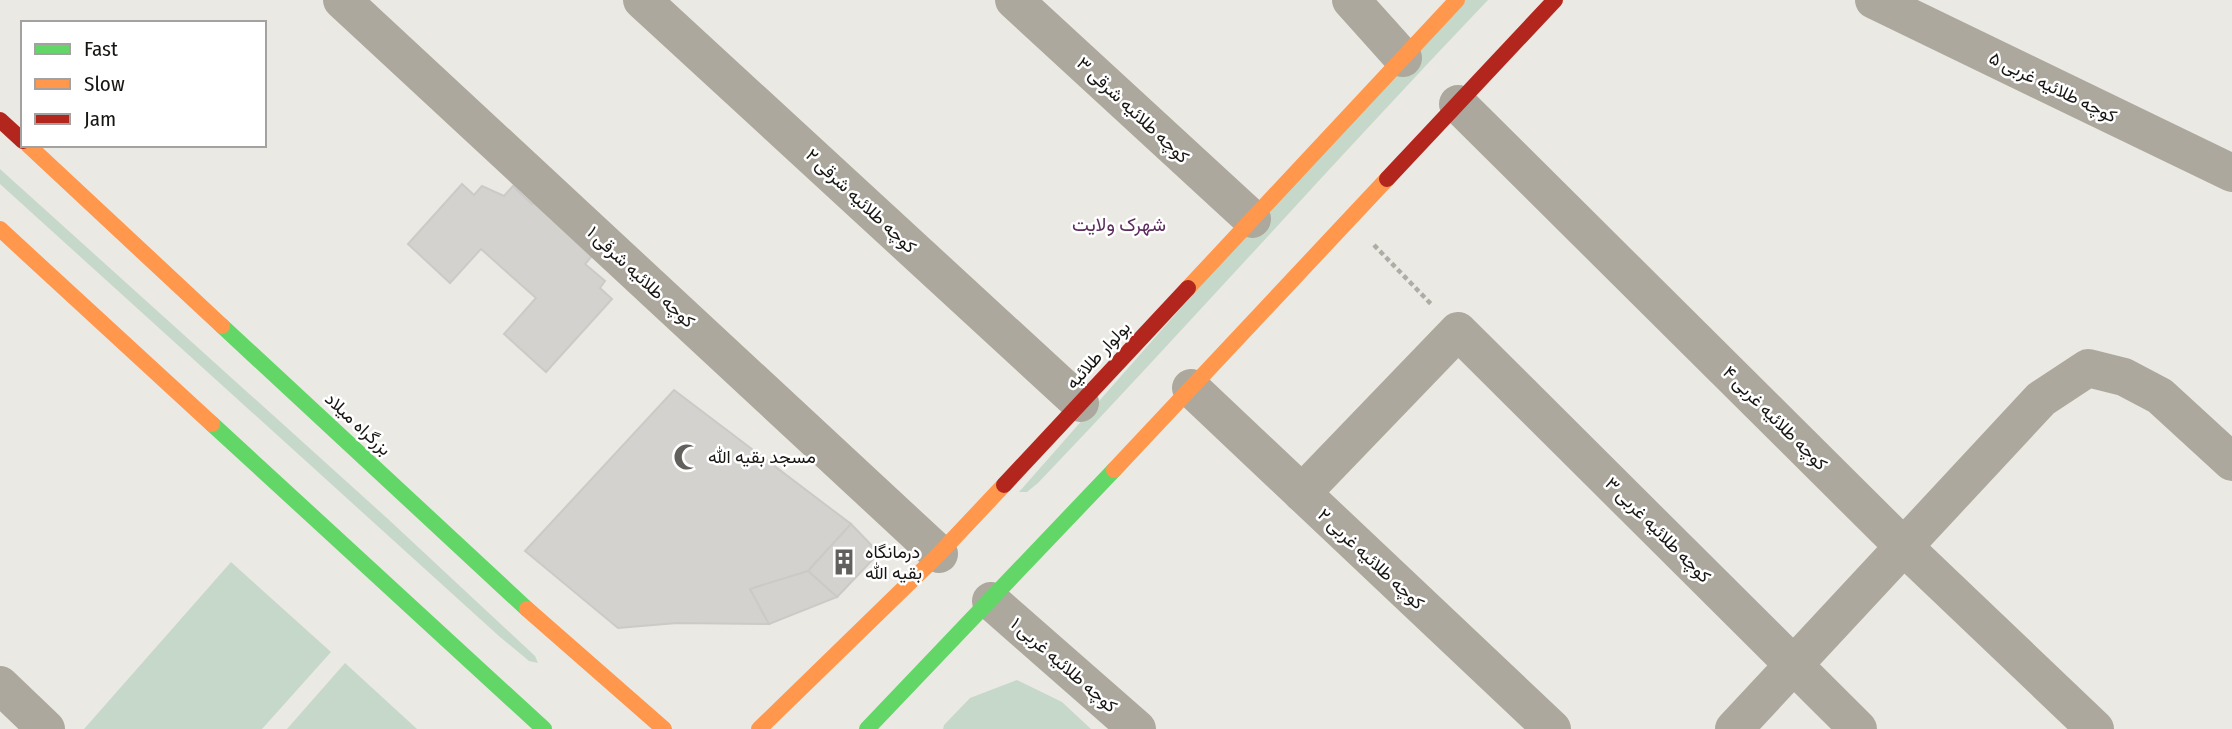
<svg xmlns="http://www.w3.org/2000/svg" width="2232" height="729" font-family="'Fira Sans Condensed',Vazirmatn,sans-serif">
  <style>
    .green { fill: #c6d8ca }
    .building { fill: #d4d2ce; stroke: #cccac7; stroke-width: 2 }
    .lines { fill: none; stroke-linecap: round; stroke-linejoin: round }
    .path { stroke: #afaca4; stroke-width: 4.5; stroke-dasharray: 5 3.5; stroke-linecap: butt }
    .street { stroke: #ada89d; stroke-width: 38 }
    .fast { stroke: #63d668; stroke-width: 16 }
    .slow { stroke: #ff974d; stroke-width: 16 }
    .jam { stroke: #b3261e; stroke-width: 16 }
    .labels { text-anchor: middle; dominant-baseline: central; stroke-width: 5; stroke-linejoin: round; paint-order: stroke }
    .street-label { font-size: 18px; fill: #181613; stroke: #fff }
    .poi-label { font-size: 18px; fill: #181613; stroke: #fff; text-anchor: start }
    .neighbourhood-label { font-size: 19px; fill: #5b2b5c; stroke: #fff }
  </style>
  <rect width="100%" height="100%" fill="#ebe9e4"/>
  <g class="green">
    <path d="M1452,0H1488C1336,159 1190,324 1038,483L1027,492H1019Z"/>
    <path d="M0,169L388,519L535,656L538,663L529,661L500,637L0,184Z"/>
    <path d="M231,562L331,652L262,729H84Z"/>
    <path d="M345,663L417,729H287Z"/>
    <path d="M1017,680L1062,702L1091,729H943L944,725L970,698Z"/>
  </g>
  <g class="building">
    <path d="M462,184L474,195L482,186L504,196L513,186L532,204L539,197L592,256L585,264L605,281L600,288L612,299L546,372L504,334L536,298L481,249L450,283L408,244Z"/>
    <path d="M674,390L851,524L808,571L750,589L769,624L677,623L618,628L525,551Z"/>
    <path d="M851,524L879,553L837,597L808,571Z"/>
    <path d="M808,571L837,597L769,624L750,589Z"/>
  </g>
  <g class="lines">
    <path class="path" d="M1374,245L1431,304"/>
    <g class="street">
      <path d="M342,0L939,554"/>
      <path d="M642,0L1080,403"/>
      <path d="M1014,0L1252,219"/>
      <path d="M1351,0L1403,58"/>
      <path d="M1874,0L2232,173"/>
      <path d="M1458,104L1903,546L2095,729"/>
      <path d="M1191,388L1552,729"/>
      <path d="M1302,493L1458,331L1858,729"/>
      <path d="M991,601L1137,729"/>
      <path d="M0,685L46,729"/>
      <path d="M1734,729L2041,399L2088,368L2124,377L2160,396L2232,462"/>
    </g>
    <g class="fast">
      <path d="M222,326L527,609"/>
      <path d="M212,424L544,729"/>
      <path d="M867,729L1114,470"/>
    </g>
    <g class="slow">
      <path d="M28,145L222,326"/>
      <path d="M0,229L212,424"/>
      <path d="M1188,288L1457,0"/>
      <path d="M1114,470L1387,179"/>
      <path d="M527,609L664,729"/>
      <path d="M759,729L939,554L1004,485"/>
    </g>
    <g class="jam">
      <path d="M0,120L23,141"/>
      <path d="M1387,179L1555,0"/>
      <path d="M1004,485L1188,288"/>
    </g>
  </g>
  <defs>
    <g id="mosque-bare" transform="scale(2.1)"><path d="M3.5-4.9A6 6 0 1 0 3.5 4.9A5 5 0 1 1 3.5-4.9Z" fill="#62605c" stroke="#fff" stroke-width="2.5" paint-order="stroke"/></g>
    <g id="building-bare" transform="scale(2.1)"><path d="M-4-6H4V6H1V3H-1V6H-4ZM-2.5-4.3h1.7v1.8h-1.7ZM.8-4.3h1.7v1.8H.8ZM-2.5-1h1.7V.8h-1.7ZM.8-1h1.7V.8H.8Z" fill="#62605c" stroke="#fff" stroke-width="2.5" paint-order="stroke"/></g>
  </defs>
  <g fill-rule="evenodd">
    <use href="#mosque-bare" x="687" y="457"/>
    <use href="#building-bare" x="844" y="562"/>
  </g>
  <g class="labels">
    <g class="street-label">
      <text transform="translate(2053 87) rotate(26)">کوچه طلائیه غربی ۵</text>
      <text transform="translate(1133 110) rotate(43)">کوچه طلائیه شرقی ۳</text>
      <text transform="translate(861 201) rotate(43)">کوچه طلائیه شرقی ۲</text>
      <text transform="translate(641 277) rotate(43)">کوچه طلائیه شرقی ۱</text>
      <text transform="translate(1098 355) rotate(-47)">بولوار طلائیه</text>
      <text transform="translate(1775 418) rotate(45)">کوچه طلائیه غربی ۴</text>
      <text transform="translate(358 424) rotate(43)">بزرگراه میلاد</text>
      <text transform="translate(1658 530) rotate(45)">کوچه طلائیه غربی ۳</text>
      <text transform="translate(1371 559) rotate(43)">کوچه طلائیه غربی ۲</text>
      <text transform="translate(1064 665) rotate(41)">کوچه طلائیه غربی ۱</text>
    </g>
    <g class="poi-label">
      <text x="708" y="457">مسجد بقیه الله</text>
      <text x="865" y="552">درمانگاه<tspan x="865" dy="21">بقیه الله</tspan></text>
    </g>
    <g class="neighbourhood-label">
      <text x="1119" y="224">شهرک ولایت</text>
    </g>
  </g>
  <rect x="21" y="21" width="245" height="126" fill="#ffffff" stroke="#a3a2a1" stroke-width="2"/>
  <rect x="35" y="44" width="35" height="10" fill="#63d668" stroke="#a3a2a1" stroke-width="2"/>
  <text x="84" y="56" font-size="21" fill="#181613">Fast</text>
  <rect x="35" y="79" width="35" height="10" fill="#ff974d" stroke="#a3a2a1" stroke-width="2"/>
  <text x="84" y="91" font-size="21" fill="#181613">Slow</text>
  <rect x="35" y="114" width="35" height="10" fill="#b3261e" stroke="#a3a2a1" stroke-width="2"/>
  <text x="84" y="126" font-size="21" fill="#181613">Jam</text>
</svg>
